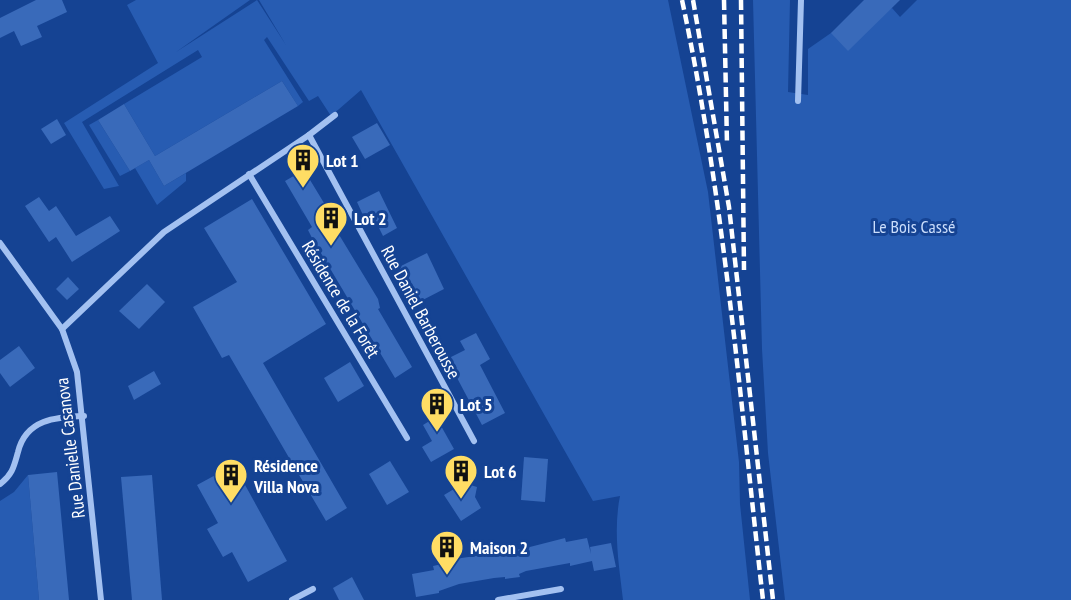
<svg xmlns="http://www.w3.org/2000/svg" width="1071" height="600" font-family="'PT Sans Narrow',sans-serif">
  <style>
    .green { fill: #275cb2 }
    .building { fill: #396aba }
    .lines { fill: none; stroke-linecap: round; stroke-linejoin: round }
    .street { stroke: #a3c1f1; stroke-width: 6 }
    .rail { stroke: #fff; stroke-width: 4.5; stroke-dasharray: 10 4.5; stroke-linecap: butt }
    .labels { text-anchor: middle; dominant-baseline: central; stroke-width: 6; stroke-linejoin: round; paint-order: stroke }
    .poi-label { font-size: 18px; font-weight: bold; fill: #fff; stroke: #154393; text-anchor: start }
    .park-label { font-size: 18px; fill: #cbdefc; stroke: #154393 }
    .street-label { font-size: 18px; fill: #fff; stroke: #154393 }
  </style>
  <rect width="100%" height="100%" fill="#154393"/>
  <g class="green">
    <path d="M136,0H250L176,52L257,0L286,45L259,0H668L708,192L739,462L740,504L750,600H623C619,565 613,531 620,496L593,501L361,90L331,116L318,96L309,101L267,37L264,40L303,102L298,106L282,81L155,156L124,104L202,57L198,50L82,122L119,186L104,189L64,123L158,63L127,5Z"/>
    <path d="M753,0H790L788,92L808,95V49L831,33L892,8L900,17L917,0H1071V600H785L768,453L762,349Z"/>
    <path d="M98,120L130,171L120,176L89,125Z"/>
    <path d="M149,160L164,186L186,173V181L157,205L135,168Z"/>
    <path d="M28,475L39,600H0V501L14,492Z"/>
  </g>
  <g class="building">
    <path d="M36,0H62L67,12L37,26L42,37L21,46L14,31L0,38V18Z"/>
    <path d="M864,0H900L848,51L831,33Z"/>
    <path d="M282,81L298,106L164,186L149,160L130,171L98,120L124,104L155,156Z"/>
    <path d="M57,119L66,135L51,144L41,129Z"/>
    <path d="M377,123L390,145L365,159L352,137Z"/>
    <path d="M304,170L324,203L321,205L378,299L380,308L378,309L412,367L395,378L312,238L308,230L312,227L285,181Z"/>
    <path d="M379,191L397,228L383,236L375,220L367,224L357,202Z"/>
    <path d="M39,197L49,211L56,206L76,236L110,216L120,231L72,262L56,237L49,242L25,206Z"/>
    <path d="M252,199L326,324L263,363L347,508L326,521L229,355L222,358L193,307L237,282L204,228Z"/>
    <path d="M427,253L444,289L417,303L399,267Z"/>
    <path d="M68,277L79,289L67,300L56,289Z"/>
    <path d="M147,284L165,302L139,329L119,311Z"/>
    <path d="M476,333L490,359L480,365L505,413L482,425L447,359L465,350L460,341Z"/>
    <path d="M19,346L35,368L10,387L0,373V360Z"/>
    <path d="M350,362L364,386L338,402L324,378Z"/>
    <path d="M154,371L161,384L134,400L128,386Z"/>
    <path d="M436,417L454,449L431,462L422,447L432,441L423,425Z"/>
    <path d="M524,457L548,459L545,502L521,500Z"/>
    <path d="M390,461L409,492L387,505L369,474Z"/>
    <path d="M234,465L287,561L248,582L232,552L223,557L207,529L218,523L197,485Z"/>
    <path d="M57,472L69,600H39L28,475Z"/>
    <path d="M152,475L162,600H132L121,477Z"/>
    <path d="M464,483L477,487L475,497L481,508L461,521L444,495Z"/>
    <path d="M565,538L566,542L587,538L591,554L590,547L611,543L616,567L594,571L592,561L570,566V563L526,571L519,574L520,577L505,579V577L494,578L459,584L439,591V593L416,597L412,574L434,570L433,566L456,561L455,559L522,549Z"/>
    <path d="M352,577L364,600H339L333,588Z"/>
  </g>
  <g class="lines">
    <g class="street">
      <path d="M798,101L801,0"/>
      <path d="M309,135L335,115"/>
      <path d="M249,174L407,438"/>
      <path d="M0,243L62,329L77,372L101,600"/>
      <path d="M62,329L164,232L309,135L474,441"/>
      <path d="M0,484C13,474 14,466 18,452C26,419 56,417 84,416"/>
      <path d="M292,600L313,589"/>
      <path d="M498,600L561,589"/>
    </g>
    <g class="rail">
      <path d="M682,0C724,198 740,399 763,600"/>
      <path d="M693,0L729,207L773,600"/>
      <path d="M724,0L727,144"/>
      <path d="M741,0L744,270"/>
    </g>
  </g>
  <defs>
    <g id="building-pin" transform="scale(1.725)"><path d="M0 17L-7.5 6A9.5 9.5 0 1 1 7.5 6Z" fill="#ffdd64" stroke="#154393"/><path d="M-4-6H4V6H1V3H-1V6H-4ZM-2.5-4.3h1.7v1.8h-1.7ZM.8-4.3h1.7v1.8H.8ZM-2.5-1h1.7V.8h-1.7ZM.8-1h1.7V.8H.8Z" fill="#111"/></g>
  </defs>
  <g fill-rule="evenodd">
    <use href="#building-pin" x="303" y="160"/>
    <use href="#building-pin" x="331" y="218"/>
    <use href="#building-pin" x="437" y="404"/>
    <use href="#building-pin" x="461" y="471"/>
    <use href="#building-pin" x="231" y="475"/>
    <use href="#building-pin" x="447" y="547"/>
  </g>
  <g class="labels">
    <g class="poi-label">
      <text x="326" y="160">Lot 1</text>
      <text x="354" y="218">Lot 2</text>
      <text x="460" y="404">Lot 5</text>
      <text x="254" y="465">Résidence<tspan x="254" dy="21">Villa Nova</tspan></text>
      <text x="484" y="471">Lot 6</text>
      <text x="470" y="547">Maison 2</text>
    </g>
    <g class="park-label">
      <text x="914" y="226">Le Bois Cassé</text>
    </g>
    <g class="street-label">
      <text transform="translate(341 299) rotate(59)">Résidence de la Forêt</text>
      <text transform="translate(421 312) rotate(62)">Rue Daniel Barberousse</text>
      <text transform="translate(70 448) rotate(-97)">Rue Danielle Casanova</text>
    </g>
  </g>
</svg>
